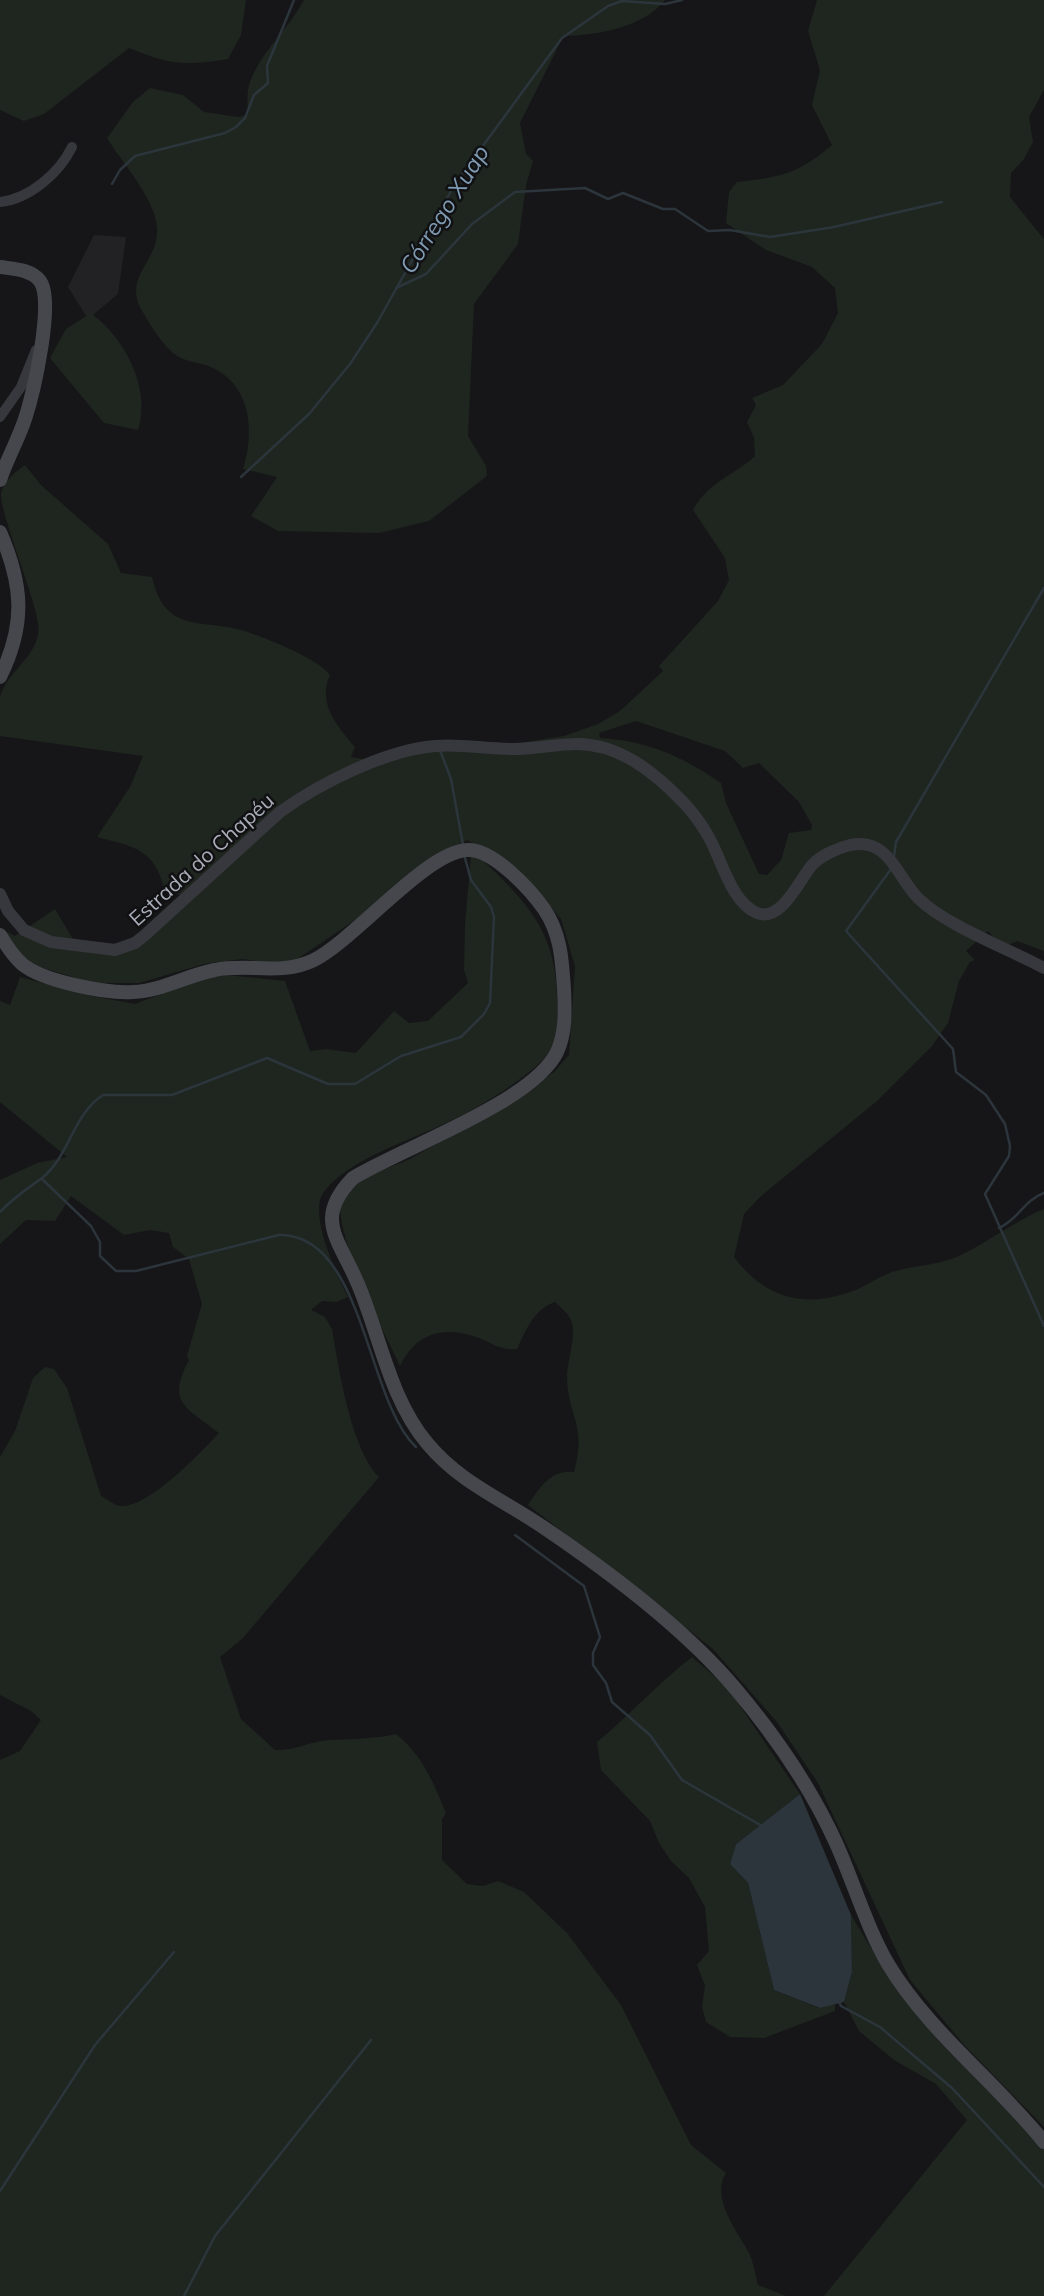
<svg xmlns="http://www.w3.org/2000/svg" width="1044" height="2296" font-family="Mulish,sans-serif">
  <style>
    .built { fill: #222225 }
    .green { fill: #1e261f; fill-rule: evenodd }
    .water { fill: #2c353c }
    .lines { fill: none; stroke-linecap: round; stroke-linejoin: round }
    .stream { stroke: #2c353c; stroke-width: 2.5 }
    .minor { stroke: #37383d; stroke-width: 10 }
    .tertiary { stroke: #37383d; stroke-width: 12 }
    .secondary { stroke: #45474d; stroke-width: 14 }
    .labels { text-anchor: middle; dominant-baseline: central; stroke-width: 5; stroke-linejoin: round; paint-order: stroke }
    .street-label { font-size: 21px; fill: #a8adb8; stroke: #111113 }
    .water-label { font-size: 23px; font-style: italic; fill: #7f9bb3; stroke: #111113 }
  </style>
  <rect width="100%" height="100%" fill="#161618"/>
  <path class="built" d="M94,235L126,237L118,294L88,319L68,287Z"/>
  <g class="green">
    <path d="M0,0H246L241,35L228,59C183,66 171,65 129,48L44,114L24,121L0,110Z"/>
    <path d="M304,0H665C644,27 599,35 565,36L562,39L520,123L526,154L533,161L526,185L518,244L474,304L468,436L486,466L487,476L429,521L379,533L278,531L251,516L277,477L243,469C254,435 252,390 217,370C205,362 188,363 177,356C164,347 152,328 144,314C120,277 158,264 157,230C157,200 122,163 107,138L133,102L150,88L183,95L204,112L238,117L248,115C248,105 246,92 250,82C261,51 288,30 304,0Z"/>
    <path d="M817,0H1044V90L1029,117L1033,142L1024,159L1011,173L1010,197L1044,239V951L1017,941L1004,947L988,931L966,951L975,960L970,962L959,981L948,1023L932,1046L877,1101L760,1197L744,1214L734,1257C767,1301 808,1309 858,1289C869,1284 880,1276 892,1272C914,1265 937,1266 959,1256C988,1242 1015,1221 1044,1209V2127L965,2046L910,1980L818,1783L777,1722L713,1649L528,1505C539,1488 551,1469 574,1472C587,1424 568,1418 567,1377C567,1359 576,1340 572,1323C569,1313 562,1309 555,1302C534,1309 526,1330 517,1349C500,1351 491,1342 476,1337C442,1325 415,1334 400,1366C376,1315 345,1261 339,1204L360,1179L410,1159L522,1094L554,1072L569,1055L575,966L561,919L517,869L467,840L438,854L383,901L287,966L243,959L204,964L139,983H93L23,962L0,928L15,936L55,909L77,946L126,949L181,895L164,890C156,849 132,846 97,837L130,787L143,756L0,736C0,724 0,710 0,698C5,671 43,655 38,623C34,594 0,514 1,493C4,481 15,472 25,465L41,485L108,544L121,573L152,577C165,635 202,618 245,631C267,639 304,653 323,668L330,675C317,703 337,726 355,747L351,757L374,761L420,744L506,745L564,736L598,724L620,711L663,671L659,666L718,601L729,580L725,558L693,510C709,481 732,477 755,456L754,438L747,422L756,405L752,398L783,385L822,344L838,313L835,288L812,267L766,250L726,223L729,192L737,182C781,177 798,174 832,145L812,105L820,70L808,31ZM636,721L725,751L743,768L759,763L799,802L812,825L811,830L789,833L781,860L767,875L759,874L726,803L721,783C682,756 648,741 600,738L599,733Z"/>
    <path d="M91,313C125,339 151,387 138,430L104,423L50,358L66,329Z"/>
    <path d="M471,855H477C549,921 562,948 556,1047C529,1077 483,1106 446,1123C411,1140 343,1161 322,1195C310,1218 337,1275 348,1297L337,1302L322,1301L311,1310L325,1317L332,1329C339,1369 351,1449 379,1477L243,1638L220,1657L241,1719L275,1750C294,1751 311,1741 330,1740C352,1739 374,1739 396,1734C423,1756 433,1782 446,1813L442,1819V1860L467,1884L483,1886L498,1881L524,1892L567,1933L621,2005L691,2145L726,2173C710,2198 738,2232 749,2253C754,2263 755,2275 758,2285L786,2296H0V1760L20,1751L41,1720L31,1711L0,1695V1457L15,1431L33,1378L45,1367L54,1369L67,1388L101,1496C107,1499 114,1505 120,1506C149,1508 201,1452 219,1433C186,1407 166,1403 189,1360L187,1356L202,1304L189,1259L173,1247L169,1233L150,1230L124,1235L71,1196L55,1221L26,1220L0,1244V1180L37,1163L67,1157L0,1102V1001L10,1005L20,977L87,995L135,1004L200,979L226,975L285,981L310,1051L326,1049L356,1053L394,1011L409,1023L428,1021L468,983L464,970L465,924Z"/>
    <path d="M692,1657L727,1687L800,1794L736,1844L730,1864L748,1883L774,1990L819,2008L835,2004V2011L764,2038L730,2037L706,2022L702,2007L705,1986L697,1965L709,1951L705,1907L689,1878L671,1861L659,1843L650,1821L601,1770L597,1742C630,1715 658,1683 692,1657Z"/>
    <path d="M851,1915L887,1974L1044,2148V2296H824L967,2120L936,2084L894,2060L859,2031L844,2002L852,1972Z"/>
  </g>
  <path class="water" d="M800,1794L851,1915L852,1972L844,2002L820,2008L774,1990L748,1883L730,1864L736,1844Z"/>
  <g class="lines">
    <g class="stream">
      <path d="M112,184L120,170L135,156L225,133L236,127L245,118L254,95L268,83L267,66L294,0"/>
      <path d="M396,288L426,274L472,224L515,192L585,188L608,199L623,193L663,209H675L708,231L730,230L770,237L834,227L942,202"/>
      <path d="M241,477L309,414L350,364L377,323L455,184L562,38L608,6L622,1L665,4L682,0"/>
      <path d="M440,750L451,779L463,845"/>
      <path d="M894,856L896,842L1044,588"/>
      <path d="M891,869L846,931L953,1049L956,1072L986,1095L1005,1124L1010,1146L1009,1156L985,1194L1044,1326"/>
      <path d="M42,1179L91,1226L100,1242V1256L116,1271H136L279,1235C364,1233 366,1401 416,1447"/>
      <path d="M0,1212C13,1198 27,1189 42,1178C69,1157 73,1114 103,1095H172L267,1058L328,1084H355L401,1056L461,1037L484,1014L490,1003L494,917L491,907L471,880L465,858"/>
      <path d="M999,1228C1020,1218 1023,1201 1044,1193"/>
      <path d="M515,1535L584,1586L600,1637L593,1653V1665L606,1683L612,1702L650,1735L682,1780L762,1826"/>
      <path d="M839,2002L841,2006L880,2027L952,2088L1044,2187"/>
      <path d="M0,2191L95,2045L174,1952"/>
      <path d="M184,2296L215,2236L371,2040"/>
    </g>
    <g class="minor">
      <path d="M0,202C30,199 60,172 72,147"/>
      <path d="M0,417L21,387L36,350"/>
    </g>
    <path class="tertiary" d="M0,894L8,911L24,930L51,942L115,950L135,943L145,935L280,812C320,783 386,750 435,746C461,744 488,749 514,749C535,749 556,744 577,744C619,744 654,772 681,800C691,810 700,822 707,834C721,856 730,902 757,913C782,923 800,878 813,864C822,855 838,848 850,845C890,837 897,878 919,899C947,926 1009,949 1044,968"/>
    <g class="secondary">
      <path d="M0,267C13,269 31,269 40,281C55,301 33,395 25,419C18,440 7,459 0,480"/>
      <path d="M0,532C23,585 26,624 0,677"/>
      <path d="M0,935C6,945 13,956 22,964C42,981 107,994 133,992C161,991 188,975 215,970C248,963 282,976 314,960C355,939 426,852 467,850C492,848 530,889 544,909C561,934 562,960 564,989C565,1011 566,1032 557,1052C533,1102 402,1148 353,1178C313,1219 339,1239 358,1284C380,1336 390,1399 427,1443C459,1482 502,1499 543,1527C608,1571 683,1627 734,1687C773,1733 811,1788 836,1843C854,1883 866,1926 888,1964C929,2032 995,2081 1044,2142"/>
    </g>
  </g>
  <g class="labels">
    <g class="street-label">
      <text transform="translate(201 859) rotate(-42)">Estrada do Chapéu</text>
    </g>
    <g class="water-label">
      <text transform="translate(444 209) rotate(-58)">Córrego Xuap</text>
    </g>
  </g>
</svg>
